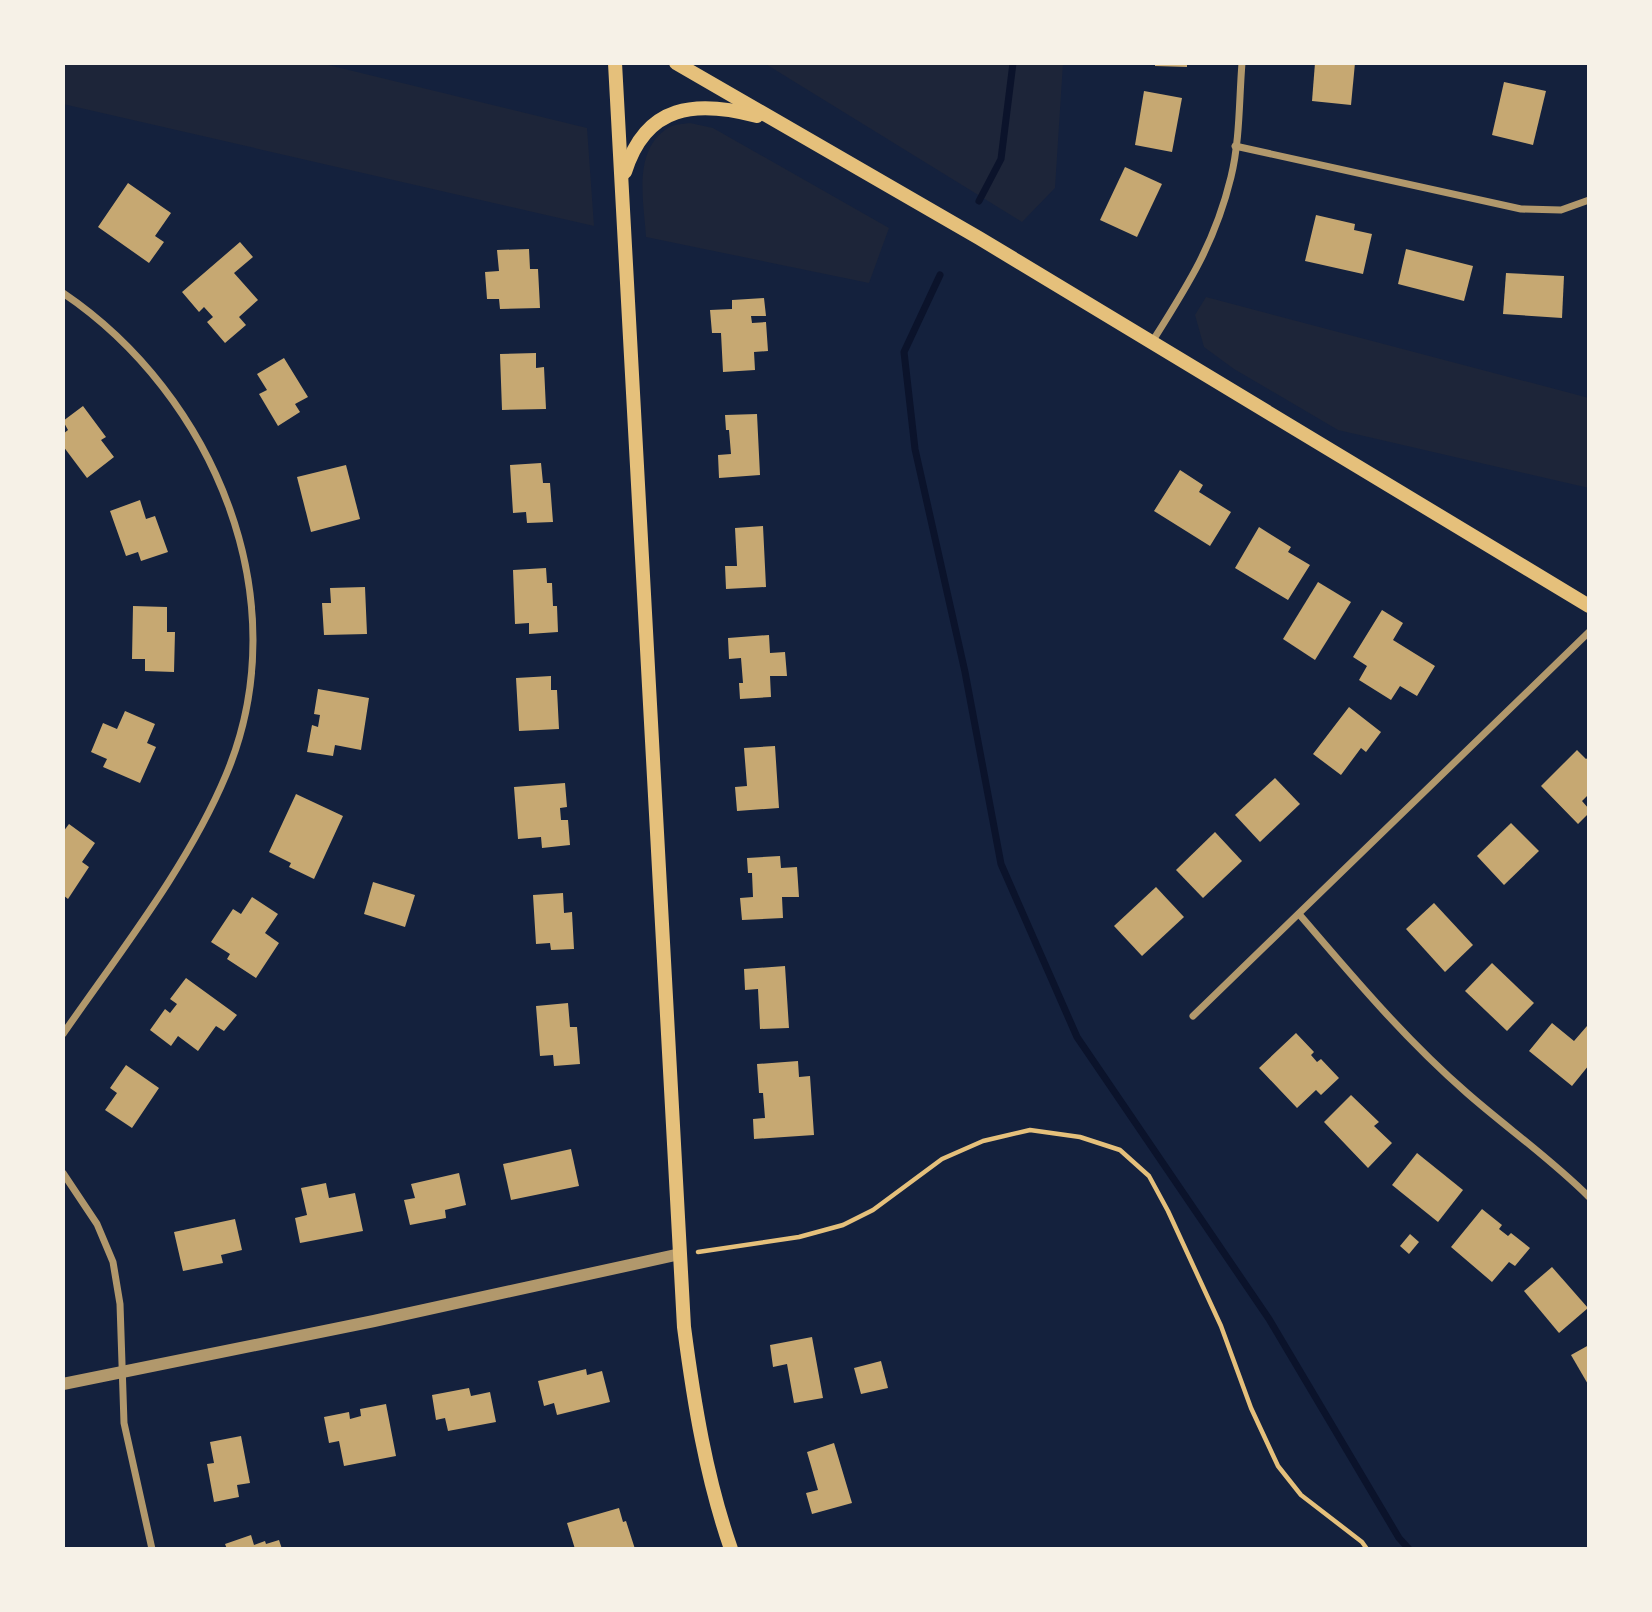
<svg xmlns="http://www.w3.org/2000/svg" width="1652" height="1612" font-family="Signika,sans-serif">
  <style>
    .green { fill: #1d2539 }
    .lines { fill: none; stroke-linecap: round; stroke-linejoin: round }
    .stream { stroke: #0b132b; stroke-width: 7 }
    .building { fill: #c6a872 }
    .path { stroke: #e5c07b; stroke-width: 4.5 }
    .minor { stroke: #b1986c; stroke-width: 7 }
    .tertiary { stroke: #b1986c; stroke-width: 12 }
    .secondary { stroke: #e5c07b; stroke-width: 14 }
  </style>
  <rect width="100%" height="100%" fill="#14213d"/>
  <g class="green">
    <path d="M63,63H320L587,128L594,226L63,104Z"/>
    <path d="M764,63H1063L1055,188L1022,222Z"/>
    <path d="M690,123L713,128L889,228L869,283L646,237C644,203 632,150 668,128C673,124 683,124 690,123Z"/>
    <path d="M1206,297L1589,398V488L1338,430L1234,369L1204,347L1195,315Z"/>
  </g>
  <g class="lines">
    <g class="stream">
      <path d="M979,201L1001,159L1013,63"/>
      <path d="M940,275L904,352L915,449L965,672L1001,864L1077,1037L1269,1319L1399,1538L1409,1549"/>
    </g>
  </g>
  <g class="building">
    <path d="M1155,63H1187V67L1155,66Z"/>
    <path d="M1315,63H1355L1351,105L1312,101Z"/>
    <path d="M1504,82L1546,91L1533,145L1492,135Z"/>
    <path d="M1144,91L1182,98L1172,152L1135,145Z"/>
    <path d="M1125,167L1162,184L1137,237L1100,220Z"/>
    <path d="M128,183L171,213L155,236L164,242L149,263L98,227Z"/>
    <path d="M1316,215L1355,224L1354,230L1372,234L1363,274L1305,261Z"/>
    <path d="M240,242L253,257L234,273L258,300L239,317L246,325L225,343L207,322L213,317L204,307L199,312L182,292Z"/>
    <path d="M529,249L530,269H538L540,308L500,309L499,299H487L485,272L499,271L497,250Z"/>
    <path d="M1406,249L1473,266L1464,301L1398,284Z"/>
    <path d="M1506,273L1564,276L1562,318L1503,314Z"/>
    <path d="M764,298L766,316H751L752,323L766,322L768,351L754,352L755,370L723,372L721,333H712L710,310L732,309V300Z"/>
    <path d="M536,353V368L544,367L546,409L502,410L500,354Z"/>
    <path d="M284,358L308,397L295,404L300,412L278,426L259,394L267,390L257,374Z"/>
    <path d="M83,406L106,437L101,440L114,457L87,478L63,446V434L68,430L63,421Z"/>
    <path d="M757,414L760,475L719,478L718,455L731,454L729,430H726L725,415Z"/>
    <path d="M541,463L543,483H550L553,522L527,523L526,512L513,513L510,465Z"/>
    <path d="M346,465L360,519L311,532L297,477Z"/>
    <path d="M1180,470L1203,485L1199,492L1231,512L1210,546L1154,511Z"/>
    <path d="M140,500L146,519L155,516L168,552L141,561L138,552L126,556L110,511Z"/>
    <path d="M763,526L766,587L726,589L725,566H737L735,528Z"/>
    <path d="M1259,527L1291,547L1288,552L1310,565L1288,600L1235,568Z"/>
    <path d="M546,568L547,583H552L553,606H557L558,632L529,634V623L515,624L513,570Z"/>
    <path d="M1318,582L1351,602L1315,660L1283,639Z"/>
    <path d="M365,587L367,634L324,635L322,603H331L330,588Z"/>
    <path d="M133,606L167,607V632H175L174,672L145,671V659H132Z"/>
    <path d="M1382,610L1403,623L1393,640L1435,666L1417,696L1400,686L1391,700L1359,680L1367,666L1353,657Z"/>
    <path d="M769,635L770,653L785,652L787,676H770L771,697L740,699L739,683H743L741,658L729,659L728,638Z"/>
    <path d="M551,676V690H557L559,729L519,731L516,678Z"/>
    <path d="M318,689L369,698L361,750L335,745L333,756L307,752L312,725L318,727L320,715L314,714Z"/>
    <path d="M1349,707L1381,732L1366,752L1361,748L1341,775L1313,754Z"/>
    <path d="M125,711L155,724L147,743L156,747L140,783L103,767L107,759L91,752L103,723L117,729Z"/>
    <path d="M775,746L779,808L737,811L735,787L747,786L744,748Z"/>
    <path d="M1577,750L1586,759L1589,757V794L1582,801L1589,809V813L1578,824L1541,786Z"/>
    <path d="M1275,778L1300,804L1260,842L1235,815Z"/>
    <path d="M565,783L567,807L560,808L561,820H568L570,845L542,848L541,837L518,839L514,787Z"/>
    <path d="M296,794L343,816L314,879L289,867L291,863L269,852Z"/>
    <path d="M1511,823L1539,851L1504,885L1477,856Z"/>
    <path d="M69,824L95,843L82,862L89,867L68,899L63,895V832Z"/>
    <path d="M1215,832L1242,861L1203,898L1176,870Z"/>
    <path d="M780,856L781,868L797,867L799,897H782L783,918L742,920L740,898L753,897L752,873H748L747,858Z"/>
    <path d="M373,882L415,895L405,927L364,914Z"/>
    <path d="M1156,887L1184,917L1142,956L1114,926Z"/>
    <path d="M563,893L564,913L572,912L574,949L551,950L550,943L536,944L533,895Z"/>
    <path d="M252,897L278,914L265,933L279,943L256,978L227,959L230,954L211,942L233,909L241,914Z"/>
    <path d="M1434,903L1473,945L1445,972L1406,929Z"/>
    <path d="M1492,963L1534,1003L1507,1031L1465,991Z"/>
    <path d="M785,966L789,1028L760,1029L758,989L745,990L744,969Z"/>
    <path d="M186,978L237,1015L224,1031L216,1026L198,1051L178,1036L171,1046L150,1030L165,1009L170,1013L177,1004L170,999Z"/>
    <path d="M568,1003L570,1027H577L580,1064L554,1066L553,1055L540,1056L536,1006Z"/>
    <path d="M1552,1023L1574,1041L1587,1026L1589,1027V1065L1572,1086L1529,1051Z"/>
    <path d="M1296,1033L1314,1052L1311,1055L1317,1062L1321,1059L1339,1078L1321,1095L1316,1090L1297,1108L1259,1068Z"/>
    <path d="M798,1061L799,1077L810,1076L814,1135L754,1139L753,1119L765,1118L763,1093H759L757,1064Z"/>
    <path d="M126,1065L159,1088L132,1128L105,1110L117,1093L110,1088Z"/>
    <path d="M1351,1095L1379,1122L1374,1126L1392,1143L1368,1168L1324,1122Z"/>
    <path d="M571,1149L579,1186L511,1200L503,1164Z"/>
    <path d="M1417,1153L1463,1190L1438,1222L1392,1185Z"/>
    <path d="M459,1173L466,1205L445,1210L446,1218L410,1225L404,1200L415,1198L411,1184Z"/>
    <path d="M326,1183L329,1198L355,1193L363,1231L300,1243L295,1218L307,1215L301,1188Z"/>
    <path d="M1482,1209L1502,1225L1499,1229L1508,1236L1511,1233L1530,1248L1515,1266L1509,1262L1492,1282L1451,1247Z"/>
    <path d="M235,1219L242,1250L221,1255L223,1263L183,1271L174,1232Z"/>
    <path d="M1410,1234L1419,1242L1409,1254L1400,1246Z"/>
    <path d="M1552,1267L1588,1308L1559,1333L1524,1291Z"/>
    <path d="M812,1337L823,1398L794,1403L787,1364L773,1367L770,1345Z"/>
    <path d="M1589,1345V1386L1571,1355Z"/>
    <path d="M881,1361L888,1388L861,1394L854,1368Z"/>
    <path d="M586,1369L587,1375L602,1371L610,1402L557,1415L554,1403L544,1406L538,1381Z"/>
    <path d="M469,1388L471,1396L490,1392L496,1422L448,1431L445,1418L436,1420L432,1395Z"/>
    <path d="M386,1404L396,1456L344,1466L339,1441L329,1443L324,1417L349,1412L350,1419L361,1416L360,1409Z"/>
    <path d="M241,1436L250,1483L237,1485L239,1497L214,1502L207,1464L214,1463L210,1442Z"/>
    <path d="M834,1443L852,1503L812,1514L806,1493L818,1490L807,1452Z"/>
    <path d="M619,1508L623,1522L626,1521L635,1549H575L567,1523Z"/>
    <path d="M251,1535L254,1545L265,1541L266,1544L279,1540L282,1549H227L225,1544Z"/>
  </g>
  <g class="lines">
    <path class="path" d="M698,1252L799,1237L843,1225L873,1210L942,1159L983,1141L1030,1130L1080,1137L1120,1150L1149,1176L1168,1211L1221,1326L1251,1408L1278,1466L1301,1495L1362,1542L1367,1549"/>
    <g class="minor">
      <path d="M1235,146L1521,209L1561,210L1589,200"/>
      <path d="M63,293C214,395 300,600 226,775C188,866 119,953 63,1034"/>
      <path d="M1152,342C1188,285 1215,243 1231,177C1240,140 1239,100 1242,63"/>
      <path d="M1299,914C1352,976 1405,1039 1467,1093C1507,1128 1551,1159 1589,1197"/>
      <path d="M1193,1016L1589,632"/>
      <path d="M63,1173L97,1224L113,1262L120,1304L124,1423L152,1549"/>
    </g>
    <path class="tertiary" d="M63,1384L374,1321L680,1254"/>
    <g class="secondary">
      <path d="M615,63L684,1327C694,1403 706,1477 731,1549"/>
      <path d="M676,63L979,238L1589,606"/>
      <path d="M625,172C646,104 696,100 757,116"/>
    </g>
  </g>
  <rect width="1652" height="1612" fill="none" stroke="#f6f1e7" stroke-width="130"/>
</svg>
